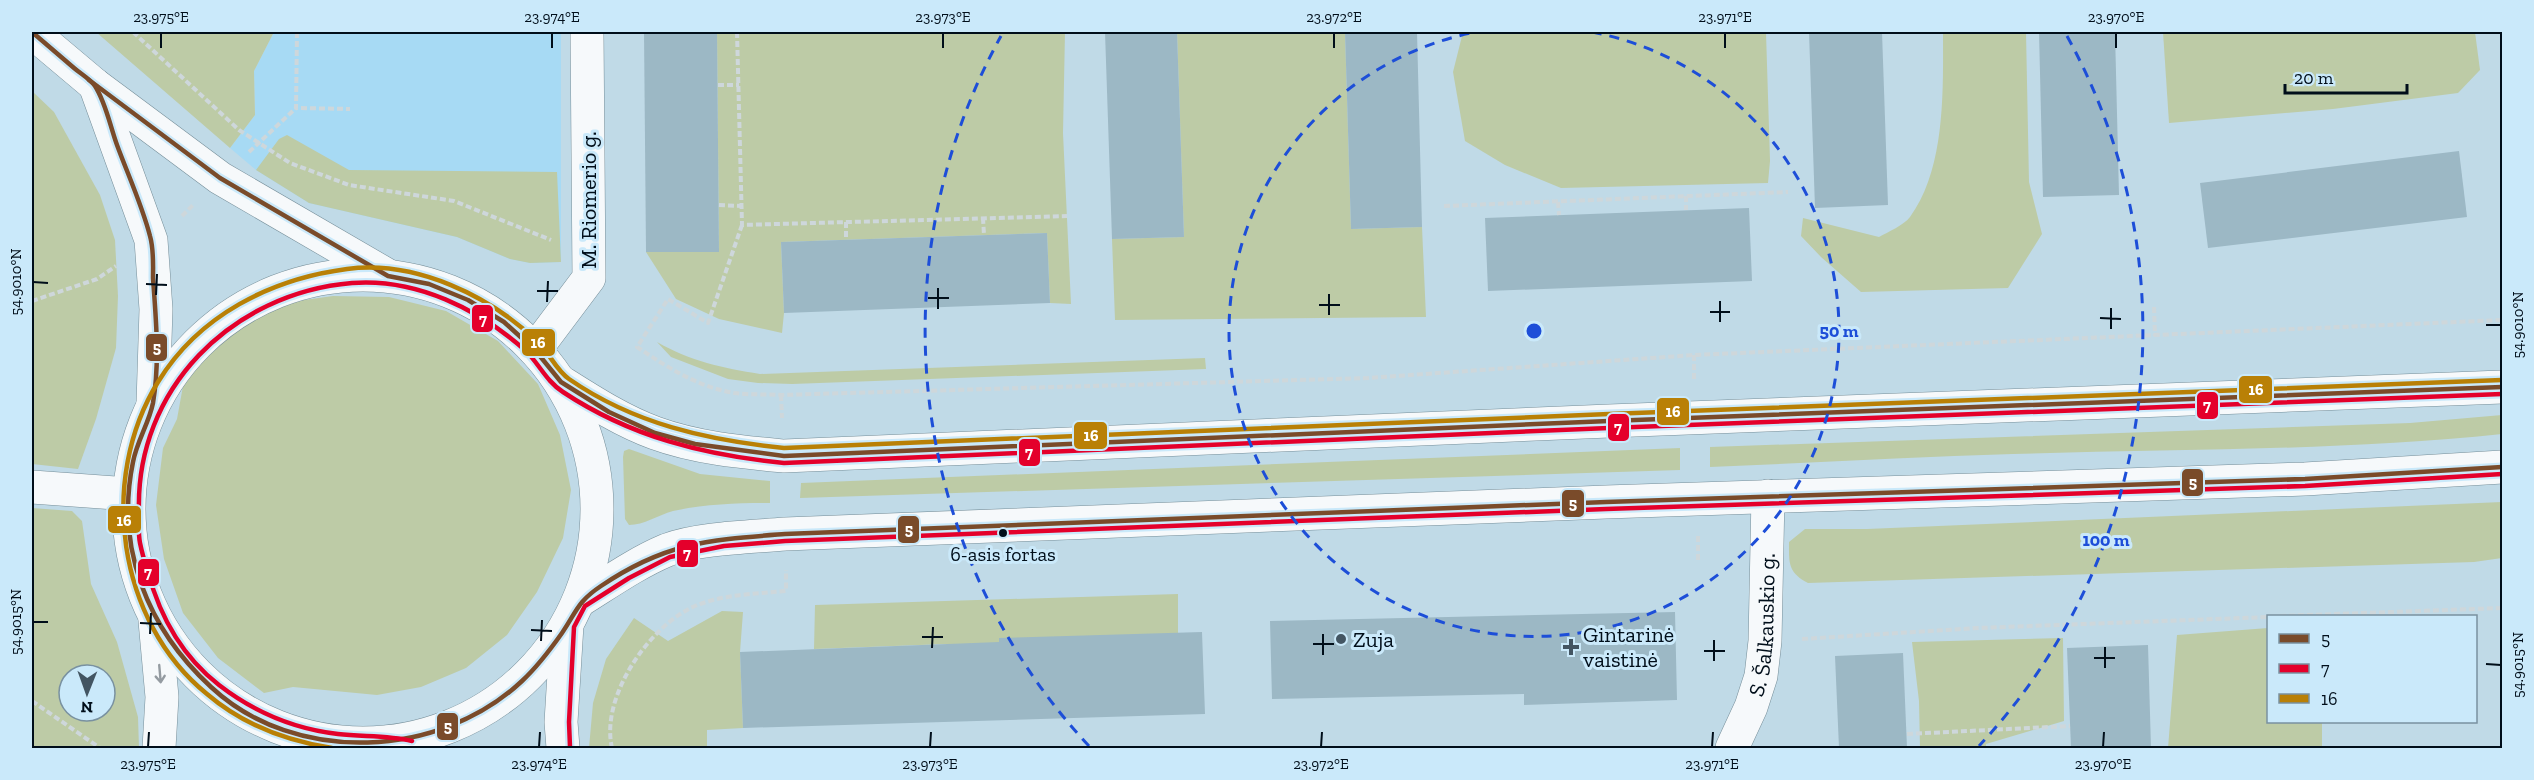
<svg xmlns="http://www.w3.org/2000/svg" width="2534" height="780" font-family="'Zilla Slab',serif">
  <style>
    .built { fill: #a7daf4 }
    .green { fill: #bdcba6; fill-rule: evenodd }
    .building { fill: #9cb8c5 }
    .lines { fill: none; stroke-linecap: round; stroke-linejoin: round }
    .street-casing { stroke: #758e99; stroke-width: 34 }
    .secondary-casing { stroke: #758e99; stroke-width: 34 }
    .primary-casing { stroke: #758e99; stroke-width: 34 }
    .path { stroke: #ced7db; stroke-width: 4; stroke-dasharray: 6 3; stroke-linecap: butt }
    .street { stroke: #f6f9fb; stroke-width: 33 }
    .secondary { stroke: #f6f9fb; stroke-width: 33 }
    .primary { stroke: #f6f9fb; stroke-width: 33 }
    .bus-1-casing { stroke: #cae9fa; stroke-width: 9 }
    .bus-2-casing { stroke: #cae9fa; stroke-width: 9 }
    .bus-3-casing { stroke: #cae9fa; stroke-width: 9 }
    .bus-1 { stroke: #7a4b2a; stroke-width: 4.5 }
    .bus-2 { stroke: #e4002b; stroke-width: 4.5 }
    .bus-3 { stroke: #b98006; stroke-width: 4.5 }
    .oneway { stroke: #949ba1 }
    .ticks { fill: none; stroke: #000e1a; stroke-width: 2 }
    .ring { fill: none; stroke: #1d4ed8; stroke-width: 3; stroke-dasharray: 10 8 }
    .bus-dot { fill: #000e1a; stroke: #cae9fa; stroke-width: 2 }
    .poi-dot { fill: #435562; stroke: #cae9fa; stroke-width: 2 }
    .labels { text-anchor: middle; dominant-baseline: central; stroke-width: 6; stroke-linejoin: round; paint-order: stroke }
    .bus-label { font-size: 20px; fill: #000e1a; stroke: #cae9fa }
    .street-label { font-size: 22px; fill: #000e1a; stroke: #cae9fa }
    .poi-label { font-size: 22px; fill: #000e1a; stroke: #cae9fa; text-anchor: start }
    .centre { fill: #1d4ed8; stroke: #cae9fa; stroke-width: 3 }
    .ring-label { font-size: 18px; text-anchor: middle; font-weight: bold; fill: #1d4ed8; stroke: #cae9fa; stroke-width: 6; stroke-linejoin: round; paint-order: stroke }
    .line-badge { stroke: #cae9fa; stroke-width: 2 }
    .badge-label { font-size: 16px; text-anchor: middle; font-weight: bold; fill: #fff }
    .neatline { fill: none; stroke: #000e1a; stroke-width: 2 }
    .ticks-label { font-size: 15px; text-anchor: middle; fill: #000e1a }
  </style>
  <rect width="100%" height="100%" fill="#c0dae7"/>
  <path class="built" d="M274,32H561V262L530,263L510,259L457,237L309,203L256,170L230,148L255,115L254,71Z"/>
  <g class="green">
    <path d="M96,32H274L254,71L255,115L230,148Z"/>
    <path d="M717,32H1065L1063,133L1071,304L1050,303L1047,233L781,242L784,313L782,333L719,319L676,299L646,252L719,251Z"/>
    <path d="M1177,32H1345L1351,229L1422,227L1426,317L1115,320L1112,239L1184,237Z"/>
    <path d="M1463,32H1766L1770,161L1768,183L1561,188L1505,165L1465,141L1453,72Z"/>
    <path d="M1943,32H2026L2029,182L2042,234L2008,288L1861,292L1821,257L1801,236L1803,218L1879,237C1888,232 1904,225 1910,217C1946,168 1943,89 1943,32Z"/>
    <path d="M2163,32H2475L2480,70L2458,93L2333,109L2169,123Z"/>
    <path d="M32,91L54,112L100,195L115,240L118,296L116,348L96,419L78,469L32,464Z"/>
    <path d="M287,135L349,170L557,172L561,262L530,263L510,259L457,237L309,203L256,170L279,139Z"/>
    <path d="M333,296L389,297L446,311L498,341L538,384L560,435L571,490L563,538L537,592L507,635L466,668L421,687L377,695L293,687L264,693L218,658L183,613L164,559L156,505L163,448L177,419L187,364L221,330L275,304Z"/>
    <path d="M657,342C690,361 723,368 760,374L1205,358L1206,369L792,384L758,383L728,379L671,357Z"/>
    <path d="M2502,415V434C2340,451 2176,449 2013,454C1912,457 1811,463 1710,467V447L2410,423Z"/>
    <path d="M1680,448V470L800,498L801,483Z"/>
    <path d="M629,449L700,474L770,481V503C737,503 705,504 673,511C658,515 644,525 629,525L625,519L623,457L624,451Z"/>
    <path d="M2502,502V558L2474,562L1808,583C1788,572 1789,564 1789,542L1805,529H1867Z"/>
    <path d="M32,508L72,511L82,521L91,584L117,642L138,717L139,748H32ZM69,675H105V711H69Z"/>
    <path d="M1178,594V633L1002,720L946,644L814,649L815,605Z"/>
    <path d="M722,611L743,612L740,652L743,728L707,730V748H589L593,703L606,659L634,618L668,641Z"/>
    <path d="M2268,628V722H2322V748H2168L2177,635Z"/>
    <path d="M2063,638L2064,721L1986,744V748H1920L1919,701L1912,642Z"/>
  </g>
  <g class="building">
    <path d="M644,32H717L719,252H646Z"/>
    <path d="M1105,32H1177L1184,237L1112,239Z"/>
    <path d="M1345,32H1417L1422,227L1351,229Z"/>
    <path d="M1809,32H1882L1888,205L1815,208Z"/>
    <path d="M2039,32H2115L2119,195L2043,197Z"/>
    <path d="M2459,151L2467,217L2208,248L2200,183Z"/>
    <path d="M1749,208L1752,281L1488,291L1485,218Z"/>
    <path d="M1047,233L1050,303L784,313L781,242Z"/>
    <path d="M1675,612L1677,700L1524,705V694L1272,699L1270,621Z"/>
    <path d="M1202,632L1205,714L743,728L740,652L999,642V638Z"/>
    <path d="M2148,645L2151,748H2071L2067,648Z"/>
    <path d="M1903,653L1907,748H1839L1835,656Z"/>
  </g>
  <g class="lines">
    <g class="street-casing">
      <g id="street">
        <path d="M32,487L129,494"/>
        <path id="s1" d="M1732,748L1751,707L1761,676L1765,641L1768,496"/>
      </g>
    </g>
    <g class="secondary-casing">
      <g id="secondary">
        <path d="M535,350L589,278L587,32"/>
        <path d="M388,742L410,748"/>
        <path d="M563,748L561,722L567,625"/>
      </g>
    </g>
    <g class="primary-casing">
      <g id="primary">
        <path d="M32,32L95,85L220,178L387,275"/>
        <path d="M95,85L151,240L156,309L153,403"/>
        <circle cx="363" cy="509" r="234"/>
        <path d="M561,382C591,401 622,421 655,433C696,448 741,452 784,456L1609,421L2502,387"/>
        <path d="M579,601C608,583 636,563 667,550C698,538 751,537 785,534L1606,502L2305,479L2502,467"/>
        <path d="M155,621L162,697L159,748"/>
      </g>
    </g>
    <g class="path">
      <path d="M133,32L239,130L290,163L349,185L454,201L551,240"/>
      <path d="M297,32L296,108L350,109"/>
      <path d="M737,32L742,225L1067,216"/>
      <path d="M718,85H739"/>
      <path d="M249,152L296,108"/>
      <path d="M1686,196V210"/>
      <path d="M1558,202L1559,215"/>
      <path d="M719,205L742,206"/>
      <path d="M1444,206L1788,192"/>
      <path d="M182,216L193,205"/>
      <path d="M983,218L984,235"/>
      <path d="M846,222V240"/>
      <path d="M742,225L708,323L668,299L637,347C667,367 698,387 734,393C749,395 766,394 781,395L1368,378L1694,355L2502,320"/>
      <path d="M32,301L97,279L116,266"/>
      <path d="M2154,307L2155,336"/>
      <path d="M1694,355V382"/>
      <path d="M781,395L782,418"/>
      <path d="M1698,536V560"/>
      <path d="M2280,616L2502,608"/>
      <path d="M1802,639L1978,628L2268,617"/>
      <path d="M32,701L100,748"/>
      <path d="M1907,734L2070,726"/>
      <path d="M612,748C600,697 649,626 695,606C724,594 756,594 786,591V570"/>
    </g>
    <use href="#street" class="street"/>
    <use href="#secondary" class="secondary"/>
    <use href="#primary" class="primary"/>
    <g class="bus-1-casing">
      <g id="bus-1">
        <path d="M32,32C46,44 60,56 74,68C81,74 90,79 95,86C106,103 110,126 117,145C128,175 142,205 150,236C154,250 153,264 153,278C156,319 160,362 153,403C149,423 137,441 133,462C115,549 148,629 211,687C296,766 440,758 522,681C537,667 550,650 562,633C577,611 577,602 601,586C666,542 709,540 785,534L1606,502L2305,479L2502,467"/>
        <path d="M89,80L220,178L388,276L429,284L468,300L504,322L535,350L561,382L609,412L655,433L695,444L784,456L1609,421L2502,387"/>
      </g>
    </g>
    <g class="bus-2-casing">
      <g id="bus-2">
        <path d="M412,741C387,735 363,737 338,734C295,729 254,712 219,685C183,657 160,617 148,572C145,563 142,553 140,543C138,533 139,522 139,512C135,389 232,293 352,283C416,278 479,309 526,351C539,364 547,382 563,392C631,437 704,455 784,463L1609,428L2502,394"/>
        <path d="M570,747L569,722L574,627L585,606L629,578L670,557L724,546L785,541L1606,509L2305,486L2502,474"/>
      </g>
    </g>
    <g class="bus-3-casing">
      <path id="bus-3" d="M332,748C287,741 242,724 207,694C117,621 98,479 158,382C199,315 271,279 347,269C416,260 490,296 538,342C550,354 556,370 569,379C634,424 707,440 784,448L1609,414L2502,380"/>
    </g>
    <use href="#bus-1" class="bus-1"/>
    <use href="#bus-2" class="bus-2"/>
    <use href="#bus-3" class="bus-3"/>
  </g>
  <defs><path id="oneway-shaft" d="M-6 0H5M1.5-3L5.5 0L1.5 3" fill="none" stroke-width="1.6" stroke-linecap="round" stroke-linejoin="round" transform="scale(1.5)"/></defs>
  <use class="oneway" href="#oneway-shaft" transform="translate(160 674) rotate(85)"/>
  <path class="ticks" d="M161,48V33M552,48V33M943,48V33M1334,48V33M1725,48V33M2116,48V33M33,282L48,283M146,284L167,285M537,291H558M156,295L157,274M928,298H949M547,302L548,281M1319,305H1340M938,309V288M1710,312H1730M1329,315V294M2100,318L2121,319M1720,322V301M2486,325H2501M2111,329V308M33,622H48M140,623L161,624M531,630L552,631M150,634L151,613M922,637H943M541,641L542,620M1313,644H1334M932,648L933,627M1704,651H1725M1323,655V634M2094,658H2115M1714,661V640M2486,664L2501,665M2105,668V647M148,747L149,732M539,747L540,732M930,747L931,732M1321,747L1322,732M1712,747L1713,732M2103,747L2104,732"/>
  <g class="ring">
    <path d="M1592 32A305 305 0 1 1 1476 32"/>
    <path d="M1089 746A609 609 0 0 1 1001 36M2067 36A609 609 0 0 1 1979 746"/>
  </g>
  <circle class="bus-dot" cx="1003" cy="533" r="5"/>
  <g class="poi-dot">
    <circle cx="1341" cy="639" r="6"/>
    <path d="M1568 638h6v6h6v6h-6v6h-6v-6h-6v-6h6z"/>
  </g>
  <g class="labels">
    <g class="bus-label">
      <text x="1003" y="554">6-asis fortas</text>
    </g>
    <g class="street-label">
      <text transform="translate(588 200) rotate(-90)">M. Riomerio g.</text>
      <text stroke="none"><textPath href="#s1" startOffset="129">S. Šalkauskio g.</textPath></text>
    </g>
    <g class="poi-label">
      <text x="1583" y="634">Gintarinė<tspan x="1583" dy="25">vaistinė</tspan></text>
      <text x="1353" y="639">Zuja</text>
    </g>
  </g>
  <circle cx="1534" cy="331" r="9" class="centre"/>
  <g class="ring-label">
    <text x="1839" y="337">50 m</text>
    <text x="2106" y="546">100 m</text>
  </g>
  <g class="line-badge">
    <rect x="471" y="304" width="23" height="29" rx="6" fill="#e4002b"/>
    <rect x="521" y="328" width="35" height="29" rx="6" fill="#b98006"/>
    <rect x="145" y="333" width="23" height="29" rx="6" fill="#7a4b2a"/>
    <rect x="2238" y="375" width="35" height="29" rx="6" fill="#b98006"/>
    <rect x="2196" y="391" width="23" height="29" rx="6" fill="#e4002b"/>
    <rect x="1656" y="397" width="34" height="29" rx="6" fill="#b98006"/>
    <rect x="1607" y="413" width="23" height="29" rx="6" fill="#e4002b"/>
    <rect x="1073" y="421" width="35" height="29" rx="6" fill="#b98006"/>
    <rect x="1018" y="438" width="23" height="29" rx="6" fill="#e4002b"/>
    <rect x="2181" y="468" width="23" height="29" rx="6" fill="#7a4b2a"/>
    <rect x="1561" y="489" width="24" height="29" rx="6" fill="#7a4b2a"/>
    <rect x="107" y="505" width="35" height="29" rx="6" fill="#b98006"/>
    <rect x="897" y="515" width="23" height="29" rx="6" fill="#7a4b2a"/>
    <rect x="676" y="539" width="23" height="29" rx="6" fill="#e4002b"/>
    <rect x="137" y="558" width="23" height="29" rx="6" fill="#e4002b"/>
    <rect x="436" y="712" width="23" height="29" rx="6" fill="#7a4b2a"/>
  </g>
  <g class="badge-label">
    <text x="483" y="325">7</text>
    <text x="538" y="348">16</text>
    <text x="157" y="353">5</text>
    <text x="2256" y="395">16</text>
    <text x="2207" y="411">7</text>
    <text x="1673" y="417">16</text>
    <text x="1618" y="433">7</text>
    <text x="1091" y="441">16</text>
    <text x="1029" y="458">7</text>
    <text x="2193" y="488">5</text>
    <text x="1573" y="509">5</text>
    <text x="124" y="526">16</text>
    <text x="909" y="535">5</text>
    <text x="687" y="559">7</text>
    <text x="148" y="578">7</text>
    <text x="448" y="732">5</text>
  </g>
  <rect width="2534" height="780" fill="none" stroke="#cae9fa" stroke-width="66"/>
  <rect x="2267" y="615" width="210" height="108" fill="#cae9fa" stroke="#7991a0" stroke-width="1.5"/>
  <rect x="2279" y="634" width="30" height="9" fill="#7a4b2a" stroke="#7991a0" stroke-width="1.5"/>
  <text x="2321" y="645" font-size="18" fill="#000e1a">5</text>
  <rect x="2279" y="664" width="30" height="9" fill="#e4002b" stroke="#7991a0" stroke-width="1.5"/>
  <text x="2321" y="675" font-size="18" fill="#000e1a">7</text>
  <rect x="2279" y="694" width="30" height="9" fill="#b98006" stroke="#7991a0" stroke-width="1.5"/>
  <text x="2321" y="705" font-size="18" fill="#000e1a">16</text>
  <g transform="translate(87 693) rotate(181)"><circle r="28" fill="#cae9fa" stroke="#7991a0" stroke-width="1.5"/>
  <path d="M0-4.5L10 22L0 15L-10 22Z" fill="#435562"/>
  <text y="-9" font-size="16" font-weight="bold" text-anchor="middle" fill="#000e1a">N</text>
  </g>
  <path d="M2285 84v9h122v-9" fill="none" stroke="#000e1a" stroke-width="3"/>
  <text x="2294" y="84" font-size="18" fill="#000e1a" stroke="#cae9fa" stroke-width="4.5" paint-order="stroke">20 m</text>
  <rect x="33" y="33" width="2468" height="714" class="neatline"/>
  <g class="ticks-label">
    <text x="161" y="22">23.975°E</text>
    <text x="552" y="22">23.974°E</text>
    <text x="943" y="22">23.973°E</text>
    <text x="1334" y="22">23.972°E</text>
    <text x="1725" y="22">23.971°E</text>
    <text x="2116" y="22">23.970°E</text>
    <text transform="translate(16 282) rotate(-90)" y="5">54.9010°N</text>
    <text transform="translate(2518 325) rotate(-90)" y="5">54.9010°N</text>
    <text transform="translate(16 622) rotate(-90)" y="5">54.9015°N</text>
    <text transform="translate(2518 665) rotate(-90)" y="5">54.9015°N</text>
    <text x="148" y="769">23.975°E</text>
    <text x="539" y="769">23.974°E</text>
    <text x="930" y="769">23.973°E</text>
    <text x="1321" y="769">23.972°E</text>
    <text x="1712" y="769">23.971°E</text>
    <text x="2103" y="769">23.970°E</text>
  </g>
</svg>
